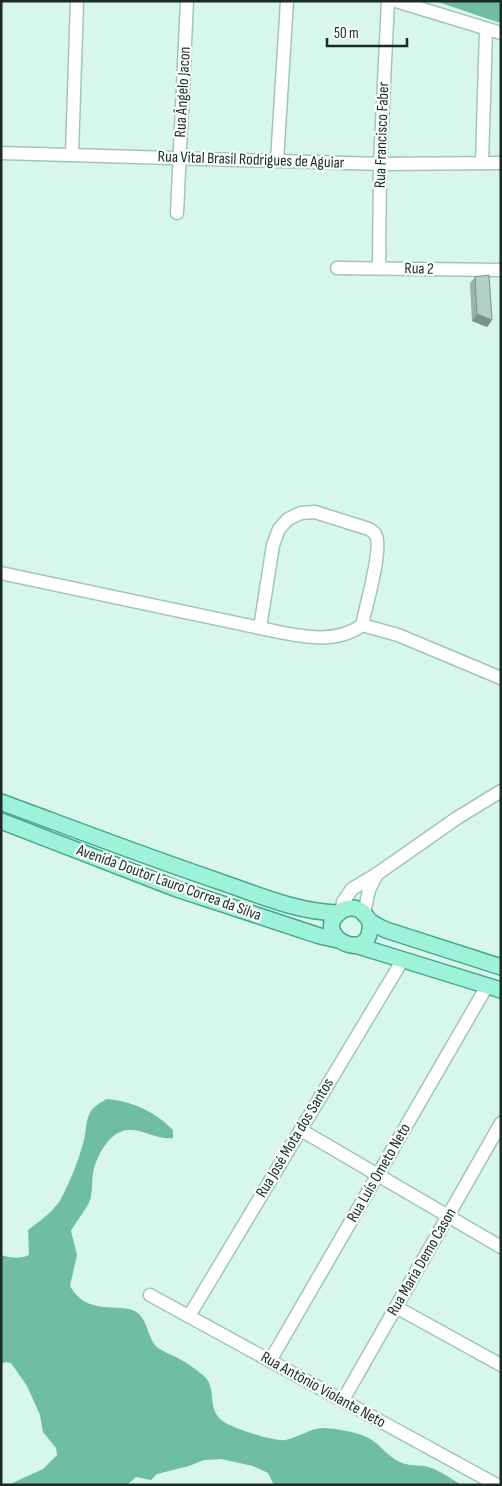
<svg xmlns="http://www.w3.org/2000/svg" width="502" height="1486" font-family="'Sofia Sans Condensed',sans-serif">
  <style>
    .forest { fill: #6fbea4 }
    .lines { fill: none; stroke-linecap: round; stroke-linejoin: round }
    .minor-casing { stroke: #a5c4b8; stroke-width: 15 }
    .major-casing { stroke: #47a78a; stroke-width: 18 }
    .minor { stroke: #fff; stroke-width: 12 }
    .major { stroke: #9ef2da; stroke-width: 15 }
    .wall { fill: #98b3a9 }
    .shaded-wall { fill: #7c928a }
    .building { fill: #b1d0c5; stroke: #7c928a }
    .labels { text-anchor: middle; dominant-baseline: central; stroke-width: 4.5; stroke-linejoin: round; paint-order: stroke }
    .street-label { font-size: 16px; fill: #1d2a25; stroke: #f7fefb }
  </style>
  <rect width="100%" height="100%" fill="#d7f7eb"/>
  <g class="forest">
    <path d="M435,1H501V22H497Z"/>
    <path d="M107,1099C133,1101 155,1112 173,1130V1138C157,1140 144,1129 128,1130C109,1131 96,1157 93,1173C92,1181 92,1189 91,1197C88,1208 77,1220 71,1231L77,1255L70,1286C89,1320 126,1299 140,1315C148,1324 149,1341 158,1348C164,1352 172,1355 178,1358C187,1363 199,1371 206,1378C217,1391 206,1410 224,1422C233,1428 274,1442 285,1440C298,1438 310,1428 324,1428C339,1429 360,1432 372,1440C381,1446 388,1456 398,1461C407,1466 415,1465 424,1466C438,1469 449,1477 461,1485H274L268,1473L253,1466L221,1459L204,1460L189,1466L157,1474L151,1480L136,1477L127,1485H8L43,1469L57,1455L56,1448L43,1432L40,1415L27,1386L11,1363L6,1362L1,1364V1255C10,1258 21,1259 29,1255L28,1230C41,1220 56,1210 63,1195C71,1179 78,1161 83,1144C89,1122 82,1111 107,1099Z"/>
  </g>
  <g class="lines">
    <g class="minor-casing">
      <g id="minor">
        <path d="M396,1L501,33"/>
        <path d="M1,153L380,164L501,163"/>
        <path d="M72,154L77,1"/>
        <path d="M277,161L287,1"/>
        <path d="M482,163L486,30"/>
        <path d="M177,213L187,1"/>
        <path d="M337,268L501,270"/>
        <path d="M379,268L380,164L388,1"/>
        <path d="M1,573L274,631C303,637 337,644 362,625C365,609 384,546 375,534C374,532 371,531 369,529L315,512L301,513L288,519L279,529L273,545L260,628"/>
        <path d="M362,625L398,635L501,678"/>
        <path d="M342,911L343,902L352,889L377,874L457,818L501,791"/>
        <path d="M364,913L369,890L377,874"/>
        <path d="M301,1130L501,1247"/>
        <path d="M150,1295L497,1485"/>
        <path d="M396,1307L501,1365"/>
        <path d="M189,1316L402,961"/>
        <path d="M270,1361L487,986"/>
        <path d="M343,1400L501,1123"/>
      </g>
    </g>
    <g class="major-casing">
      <g id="major">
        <path d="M1,802C74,829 147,857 221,882C259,895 297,912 338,913"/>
        <path d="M1,821L177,889L320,936L338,940"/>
        <path d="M370,921C374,969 309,935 340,912C345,908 352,907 358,909C364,912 365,915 369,920C373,924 380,927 386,930L501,967"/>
        <path d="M355,945L501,990"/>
      </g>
    </g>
    <use href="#minor" class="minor"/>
    <use href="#major" class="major"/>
  </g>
  <path class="wall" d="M475,277L492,320L487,327L472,321L470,283Z"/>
  <path class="shaded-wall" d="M477,314L492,320L487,327L472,321Z"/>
  <path class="building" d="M489,275L492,320L477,314L475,277Z"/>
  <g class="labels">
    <g class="street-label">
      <text transform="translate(183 92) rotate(-87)">Rua Ângelo Jacon</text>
      <text transform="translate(382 135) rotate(-88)">Rua Francisco Faber</text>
      <text transform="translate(251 160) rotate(2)">Rua Vital Brasil Rodrigues de Aguiar</text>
      <text transform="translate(419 269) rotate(1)">Rua 2</text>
      <text transform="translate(169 883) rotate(20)">Avenida Doutor Lauro Correa da Silva</text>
      <text transform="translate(295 1138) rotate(-59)">Rua José Mota dos Santos</text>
      <text transform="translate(379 1173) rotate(-60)">Rua Luís Ometo Neto</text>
      <text transform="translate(422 1262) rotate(-60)">Rua Maria Demo Cason</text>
      <text transform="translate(323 1390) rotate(29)">Rua Antônio Violante Neto</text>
    </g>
  </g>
  <rect width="502" height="1486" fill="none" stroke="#1d2a25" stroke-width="5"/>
  <path d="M327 38v8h80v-8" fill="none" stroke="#1d2a25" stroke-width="2.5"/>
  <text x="334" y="38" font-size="15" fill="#1d2a25" stroke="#f7fefb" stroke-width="4" paint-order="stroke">50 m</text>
</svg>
